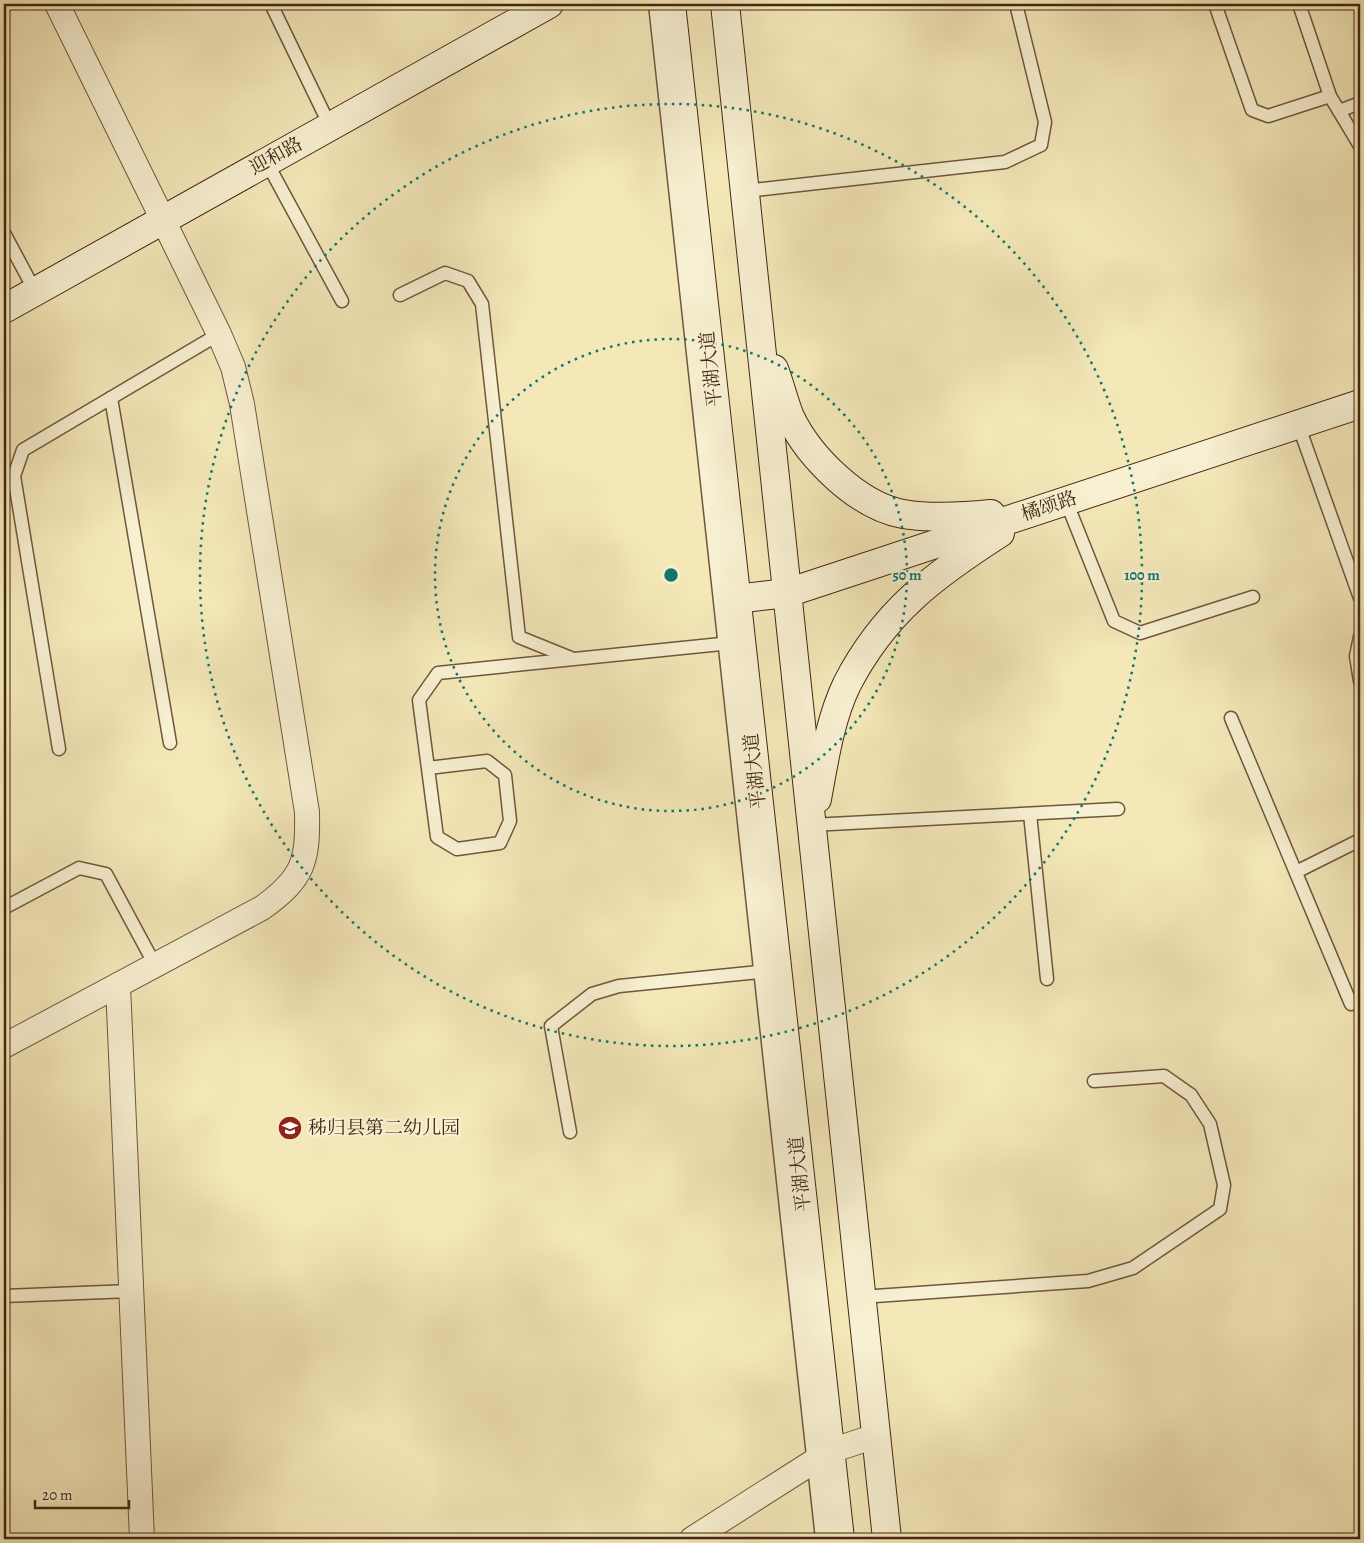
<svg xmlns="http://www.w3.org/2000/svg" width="1364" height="1543" font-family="Alegreya,'Noto Serif SC',serif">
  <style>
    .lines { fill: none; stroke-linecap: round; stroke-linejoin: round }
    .lane-casing { stroke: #6e573c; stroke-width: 15 }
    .street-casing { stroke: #6e573c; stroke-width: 26 }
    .secondary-casing { stroke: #422712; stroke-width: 30 }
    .lane { stroke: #f8f0d2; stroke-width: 12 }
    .street { stroke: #f8f0d2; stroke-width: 24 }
    .secondary { stroke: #f8f0d2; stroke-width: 28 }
    .ring { fill: none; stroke: #0f766e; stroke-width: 2.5; stroke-dasharray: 2.5 5 }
    .labels { text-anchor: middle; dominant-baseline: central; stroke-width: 4.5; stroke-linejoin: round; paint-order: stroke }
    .street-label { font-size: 19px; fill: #422712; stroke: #f8f0d2 }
    .poi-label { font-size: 19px; fill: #422712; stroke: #f8f0d2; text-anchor: start }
    .centre { fill: #0f766e; stroke: #f8f0d2; stroke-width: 2.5 }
    .ring-label { font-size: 15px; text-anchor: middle; font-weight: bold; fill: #0f766e; stroke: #f8f0d2; stroke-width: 4.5; stroke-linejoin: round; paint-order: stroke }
  </style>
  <rect width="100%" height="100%" fill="#f4e8b9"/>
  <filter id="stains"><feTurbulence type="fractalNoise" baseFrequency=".004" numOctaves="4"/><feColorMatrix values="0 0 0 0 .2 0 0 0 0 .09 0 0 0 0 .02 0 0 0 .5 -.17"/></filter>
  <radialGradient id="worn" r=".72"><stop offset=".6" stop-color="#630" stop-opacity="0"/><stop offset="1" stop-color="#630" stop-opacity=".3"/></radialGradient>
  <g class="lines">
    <g class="lane-casing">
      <g id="lane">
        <path d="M271,4L330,126"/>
        <path d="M655,4L822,1539"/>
        <path d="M1215,4L1252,110L1268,116L1330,96"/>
        <path d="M1299,4L1330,96L1360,146"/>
        <path d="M1339,111L1360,103"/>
        <path d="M266,161L342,301"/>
        <path d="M745,191L1005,162L1041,145L1045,122L1016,4"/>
        <path d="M4,233L35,291"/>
        <path d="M400,295L445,273L468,281L482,304L519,637L571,658"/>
        <path d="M111,398L170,743"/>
        <path d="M1298,424L1360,598"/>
        <path d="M1066,501L1114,621L1140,633L1253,597"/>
        <path d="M1360,637L1356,656L1360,681"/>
        <path d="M1231,718L1351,1004"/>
        <path d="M59,749L14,476L23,450L219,334"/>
        <path d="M428,768L487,761L505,775L510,821L500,843L457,849L437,837L419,700L438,673L731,643"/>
        <path d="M1030,814L1047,979"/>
        <path d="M811,825L1118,809"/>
        <path d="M1296,872L1360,840"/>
        <path d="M4,908L79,868L106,874L155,965"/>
        <path d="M570,1132L551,1026L592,994L619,986L759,972"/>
        <path d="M4,1296L131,1291"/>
        <path d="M861,1297L1088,1281L1133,1268L1220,1209L1224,1185L1210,1124L1191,1095L1164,1076L1094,1081"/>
      </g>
    </g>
    <g class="street-casing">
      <g id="street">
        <path d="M118,985L142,1539"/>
        <path d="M4,1046L262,908C304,878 308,861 307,812L242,404L233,367L219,334L57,4"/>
        <path d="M692,1539L830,1451L876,1436"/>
      </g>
    </g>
    <g class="secondary-casing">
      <g id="secondary">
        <path d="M671,4L840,1539"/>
        <path d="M725,4L887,1539"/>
        <path d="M4,309L549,4"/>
        <path d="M774,369C780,385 784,402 790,417C809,457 858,506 903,514C932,519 962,517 991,514"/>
        <path d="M736,599L787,593L1360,404"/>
        <path d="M817,799C824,761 830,719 847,684C884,612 933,576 1000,533"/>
      </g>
    </g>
    <use href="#lane" class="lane"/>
    <use href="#street" class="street"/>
    <use href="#secondary" class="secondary"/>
  </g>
  <g class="ring">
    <circle cx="671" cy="575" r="236"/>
    <circle cx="671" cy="575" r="471"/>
  </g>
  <defs>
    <g id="school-disc" transform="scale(1.25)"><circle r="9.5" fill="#8f2418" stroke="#f8f0d2"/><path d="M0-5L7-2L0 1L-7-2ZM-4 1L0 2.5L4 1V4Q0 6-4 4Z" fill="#fff"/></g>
  </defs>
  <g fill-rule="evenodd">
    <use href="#school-disc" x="290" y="1128"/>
  </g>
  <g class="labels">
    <g class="street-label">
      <text transform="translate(276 156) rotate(-29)">迎和路</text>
      <text transform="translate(711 369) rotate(-96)">平湖大道</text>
      <text transform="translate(1049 506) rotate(-18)">橘颂路</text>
      <text transform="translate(755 771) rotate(-96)">平湖大道</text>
      <text transform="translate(800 1174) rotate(-96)">平湖大道</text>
    </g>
    <g class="poi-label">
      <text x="308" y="1128">秭归县第二幼儿园</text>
    </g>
  </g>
  <circle cx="671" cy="575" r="8" class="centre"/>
  <g class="ring-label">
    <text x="907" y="580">50 m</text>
    <text x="1142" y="580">100 m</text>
  </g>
  <rect width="1364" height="1543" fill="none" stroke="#f4e8b9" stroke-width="20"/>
  <rect x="5" y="5" width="1354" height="1533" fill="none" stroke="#422712" stroke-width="2.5"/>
  <rect x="10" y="10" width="1344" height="1523" fill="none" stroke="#422712"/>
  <path d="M35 1500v8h94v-8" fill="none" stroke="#422712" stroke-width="2.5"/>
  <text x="42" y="1500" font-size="15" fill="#422712" stroke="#f8f0d2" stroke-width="4" paint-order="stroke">20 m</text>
  <rect width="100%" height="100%" filter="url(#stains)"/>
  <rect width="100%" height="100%" fill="url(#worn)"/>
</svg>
